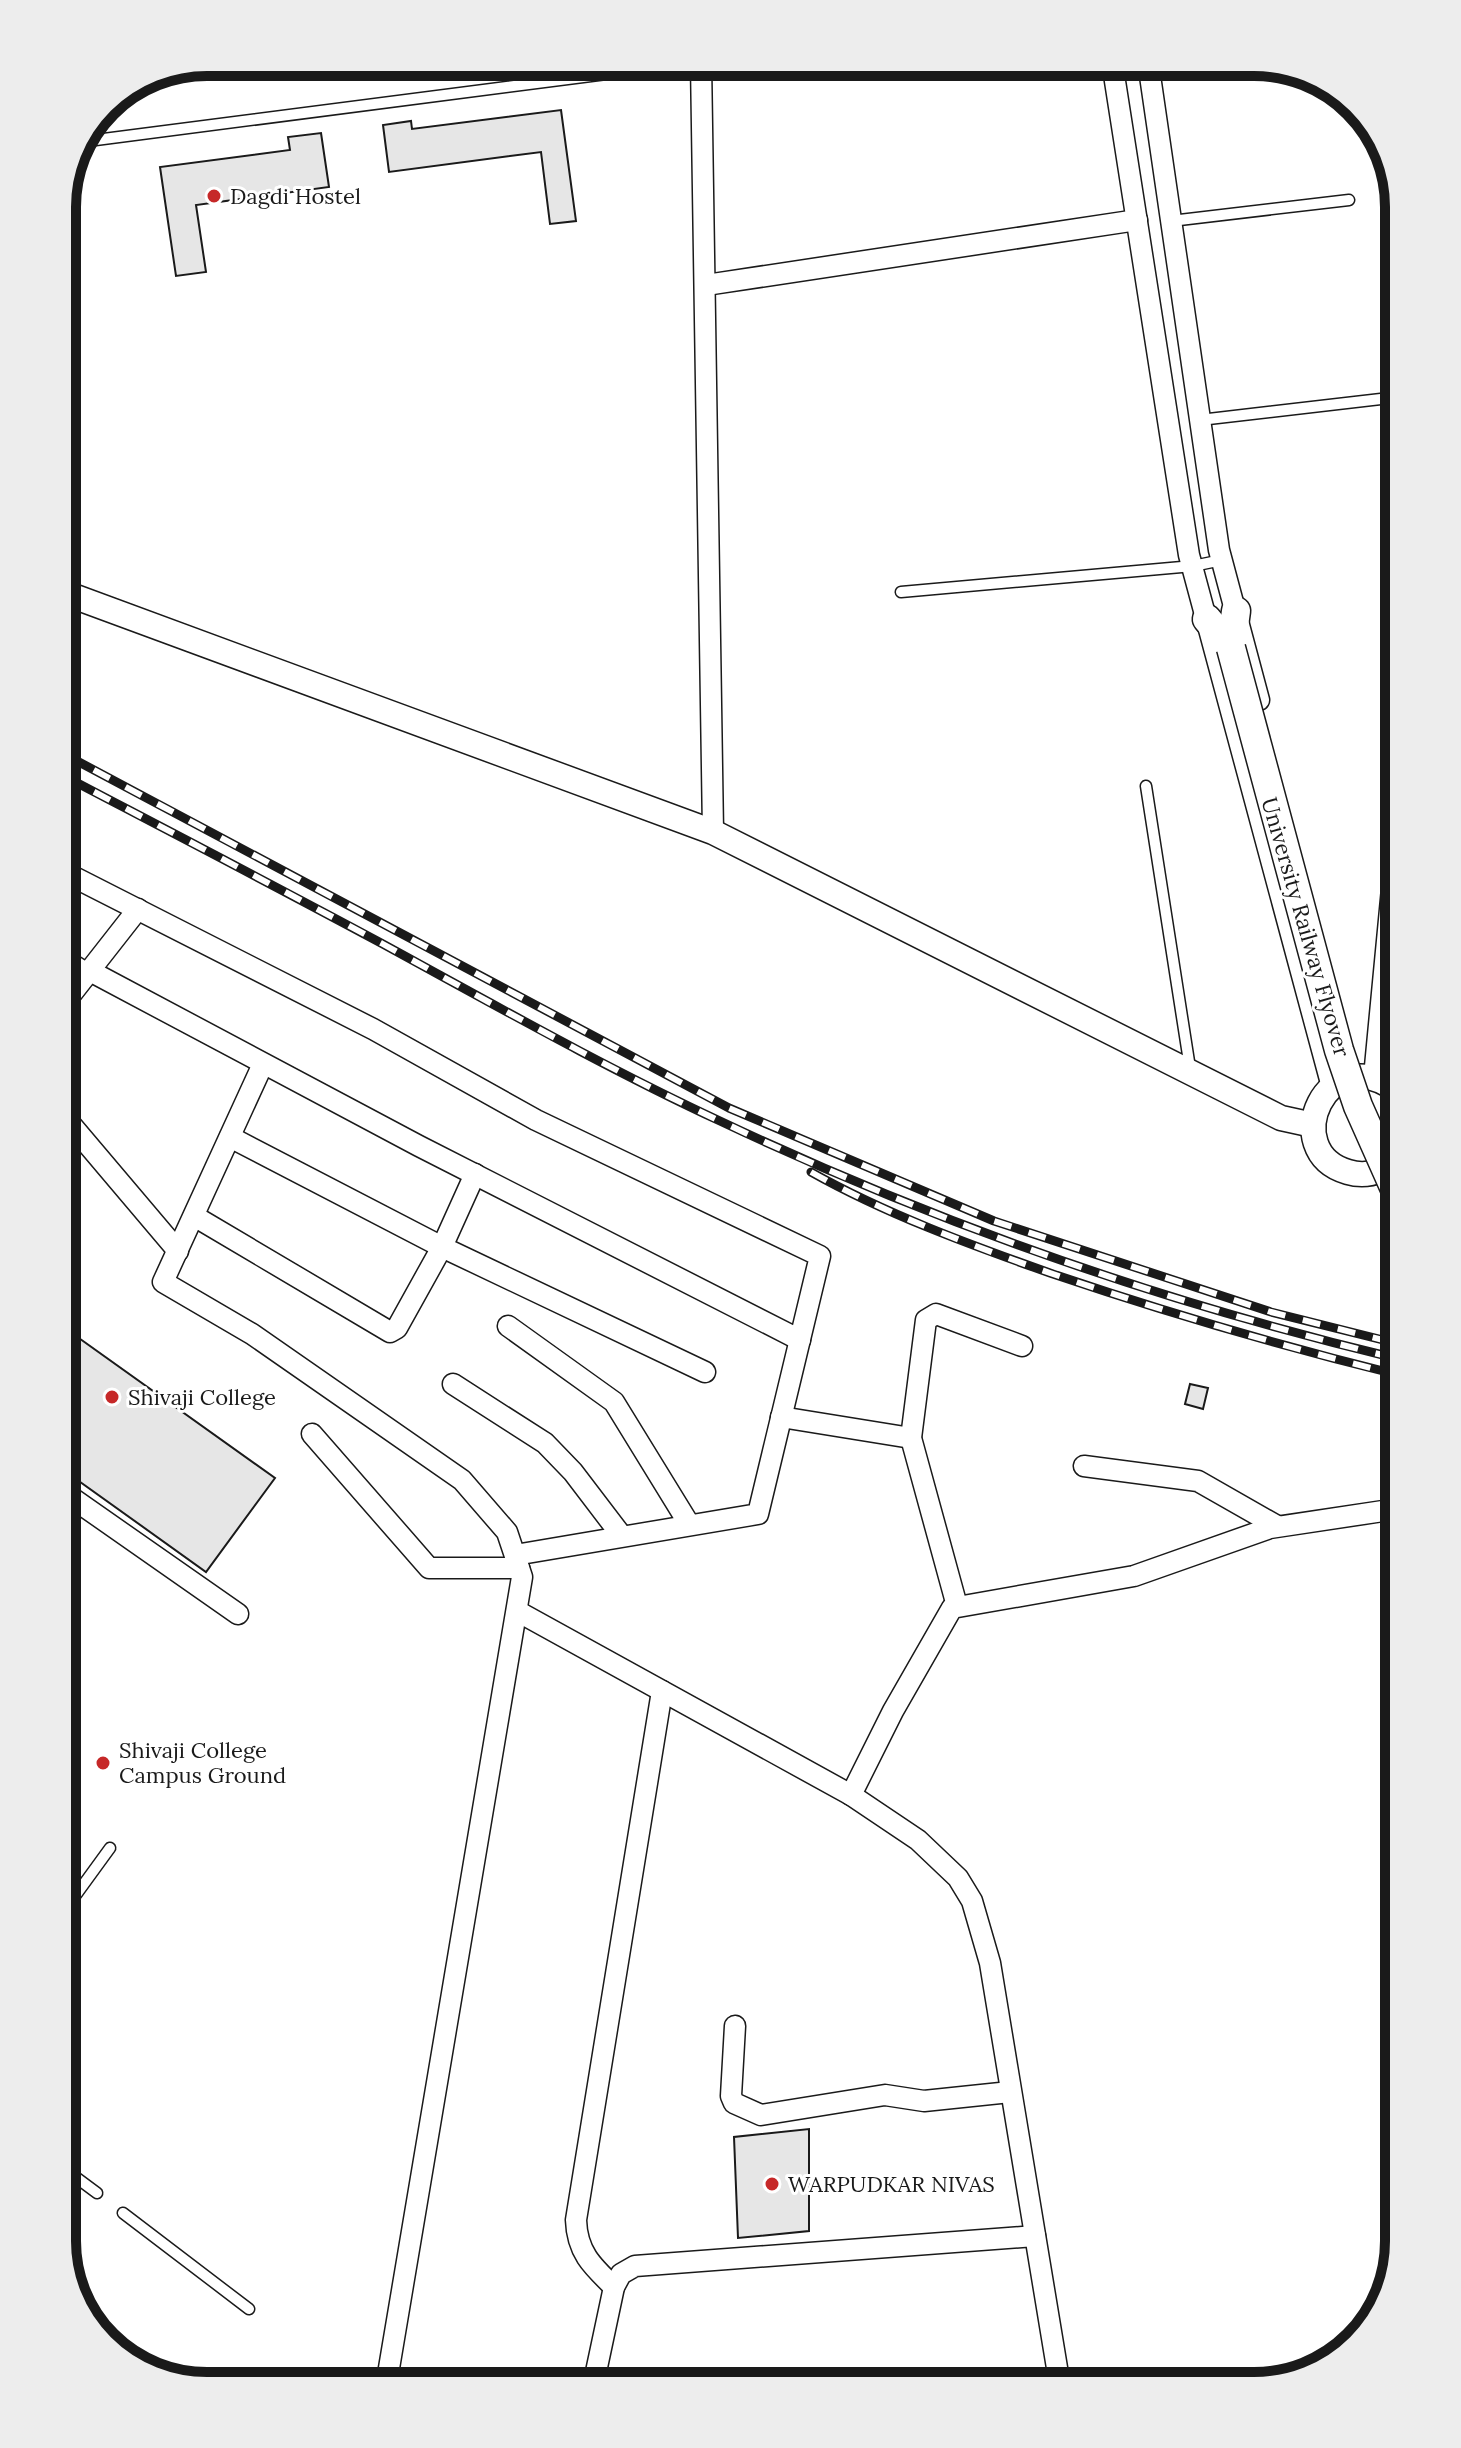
<svg xmlns="http://www.w3.org/2000/svg" width="1461" height="2448" font-family="Lora,serif">
  <style>
    .building { fill: #e6e6e6; stroke: #1a1a1a; stroke-width: 2 }
    .lines { fill: none; stroke-linecap: round; stroke-linejoin: round }
    .service-casing { stroke: #1a1a1a; stroke-width: 13 }
    .minor-casing { stroke: #1a1a1a; stroke-width: 23 }
    .tertiary-casing { stroke: #1a1a1a; stroke-width: 27 }
    .secondary-casing { stroke: #1a1a1a; stroke-width: 31 }
    .service { stroke: #fff; stroke-width: 10 }
    .minor { stroke: #fff; stroke-width: 20 }
    .tertiary { stroke: #fff; stroke-width: 24 }
    .secondary { stroke: #fff; stroke-width: 28 }
    .rail-casing { stroke: #1a1a1a; stroke-width: 9 }
    .rail { stroke: #fff; stroke-width: 6; stroke-dasharray: 18; stroke-linecap: butt }
    .secondary-bridge-casing { stroke: #1a1a1a; stroke-width: 31; stroke-linecap: butt }
    .secondary-bridge { stroke: #fff; stroke-width: 28 }
    .poi-dot { fill: #c62828; stroke: #fff; stroke-width: 3 }
    .labels { text-anchor: middle; dominant-baseline: central; stroke-width: 6; stroke-linejoin: round; paint-order: stroke }
    .poi-label { font-size: 22px; fill: #1a1a1a; stroke: #fff; text-anchor: start }
    .street-label { font-size: 22px; fill: #1a1a1a; stroke: #fff }
    .rim { fill: none; stroke: #1a1a1a; stroke-width: 10 }
  </style>
  <rect width="100%" height="100%" fill="#fff"/>
  <g class="building">
    <path d="M561,110L576,221L550,224L541,152L389,172L383,125L411,121L412,129Z"/>
    <path d="M321,133L329,187L196,205L206,272L176,276L160,167L290,150L288,137Z"/>
    <path d="M62,1326L275,1478L206,1572L62,1469Z"/>
    <path d="M1190,1384L1208,1388L1203,1409L1185,1404Z"/>
    <path d="M809,2129V2231L738,2238L734,2137Z"/>
  </g>
  <g class="lines">
    <g class="service-casing">
      <g id="service">
        <path d="M88,141L700,62"/>
        <path d="M1171,221L1349,200"/>
        <path d="M1200,420L1398,397"/>
        <path d="M901,592L1193,566L1222,560"/>
        <path d="M1146,786L1190,1068"/>
        <path d="M62,1914L110,1848"/>
        <path d="M62,2167L97,2193"/>
        <path d="M123,2213L249,2309"/>
      </g>
    </g>
    <g class="minor-casing">
      <g id="minor">
        <path d="M701,62L713,832"/>
        <path d="M1112,62L1189,555L1332,1087"/>
        <path d="M1148,62L1219,550L1259,700"/>
        <path d="M706,285L1137,220"/>
        <path d="M62,871L373,1029L536,1120L820,1256L758,1514L515,1555"/>
        <path d="M62,958L87,974"/>
        <path d="M90,971L419,1146L800,1340"/>
        <path d="M62,1006L138,909"/>
        <path d="M263,1064L163,1282L252,1334L462,1480L507,1532L522,1577L386,2386"/>
        <path d="M1374,1077L1399,815"/>
        <path d="M62,1114L178,1251"/>
        <path d="M230,1137L442,1247L705,1372"/>
        <path d="M194,1216L390,1332L397,1328L442,1247L475,1174"/>
        <path d="M508,1326L614,1402L689,1524"/>
        <path d="M453,1384L545,1443L573,1472L621,1535"/>
        <path d="M781,1417L911,1438"/>
        <path d="M312,1434L429,1568H519"/>
        <path d="M1084,1466L1198,1481L1277,1526"/>
        <path d="M62,1491L238,1614"/>
        <path d="M957,1606L911,1438L926,1320L936,1314L1022,1346"/>
        <path d="M517,1611L851,1795L918,1840L958,1878L972,1901L990,1963L1060,2386"/>
        <path d="M851,1795L893,1711L952,1608L1134,1576L1270,1528L1383,1511L1399,1514"/>
        <path d="M735,2026L731,2096L734,2103L761,2115L885,2095L924,2101L1010,2092"/>
        <path d="M614,2287C592,2266 577,2252 576,2220L662,1691"/>
        <path d="M593,2386L614,2287L621,2274L635,2266L1035,2236"/>
      </g>
    </g>
    <g class="tertiary-casing">
      <g id="tertiary">
        <path d="M62,592L713,832L1281,1118L1313,1125"/>
        <path d="M1399,1158C1384,1171 1368,1178 1348,1172C1277,1152 1326,1035 1399,1092"/>
      </g>
    </g>
    <g class="secondary-casing">
      <g id="secondary">
        <path d="M1207,619L1231,648"/>
        <path d="M1231,648L1236,611"/>
      </g>
    </g>
    <use href="#service" class="service"/>
    <use href="#minor" class="minor"/>
    <use href="#tertiary" class="tertiary"/>
    <use href="#secondary" class="secondary"/>
    <g class="rail-casing">
      <g id="rail">
        <path d="M62,753L729,1108L994,1221L1271,1312L1399,1344"/>
        <path d="M62,775C169,831 275,886 381,943C493,1004 604,1067 720,1121C938,1224 1165,1303 1399,1359"/>
        <path d="M811,1172C886,1214 968,1244 1050,1273C1165,1312 1281,1346 1399,1375"/>
      </g>
    </g>
    <use href="#rail" class="rail"/>
    <g class="secondary-bridge-casing">
      <path id="secondary-bridge" d="M1231,648L1339,1050L1358,1106L1399,1198"/>
    </g>
    <use href="#secondary-bridge" class="secondary-bridge"/>
  </g>
  <g class="poi-dot">
    <circle cx="214" cy="196" r="8"/>
    <circle cx="112" cy="1397" r="8"/>
    <circle cx="103" cy="1763" r="8"/>
    <circle cx="772" cy="2184" r="8"/>
  </g>
  <g class="labels">
    <g class="poi-label">
      <text x="230" y="196">Dagdi Hostel</text>
      <text x="128" y="1397">Shivaji College</text>
      <text x="119" y="1750">Shivaji College<tspan x="119" dy="25">Campus Ground</tspan></text>
      <text x="788" y="2184">WARPUDKAR NIVAS</text>
    </g>
    <g class="street-label">
      <text transform="translate(1306 927) rotate(74)">University Railway Flyover</text>
    </g>
  </g>
  <path d="M0 0H1461V2448H0ZM207 76H1254A131 131 0 0 1 1385 207V2241A131 131 0 0 1 1254 2372H207A131 131 0 0 1 76 2241V207A131 131 0 0 1 207 76Z" fill="#ededed" fill-rule="evenodd"/>
  <path class="rim" d="M207 76H1254A131 131 0 0 1 1385 207V2241A131 131 0 0 1 1254 2372H207A131 131 0 0 1 76 2241V207A131 131 0 0 1 207 76Z"/>
</svg>
